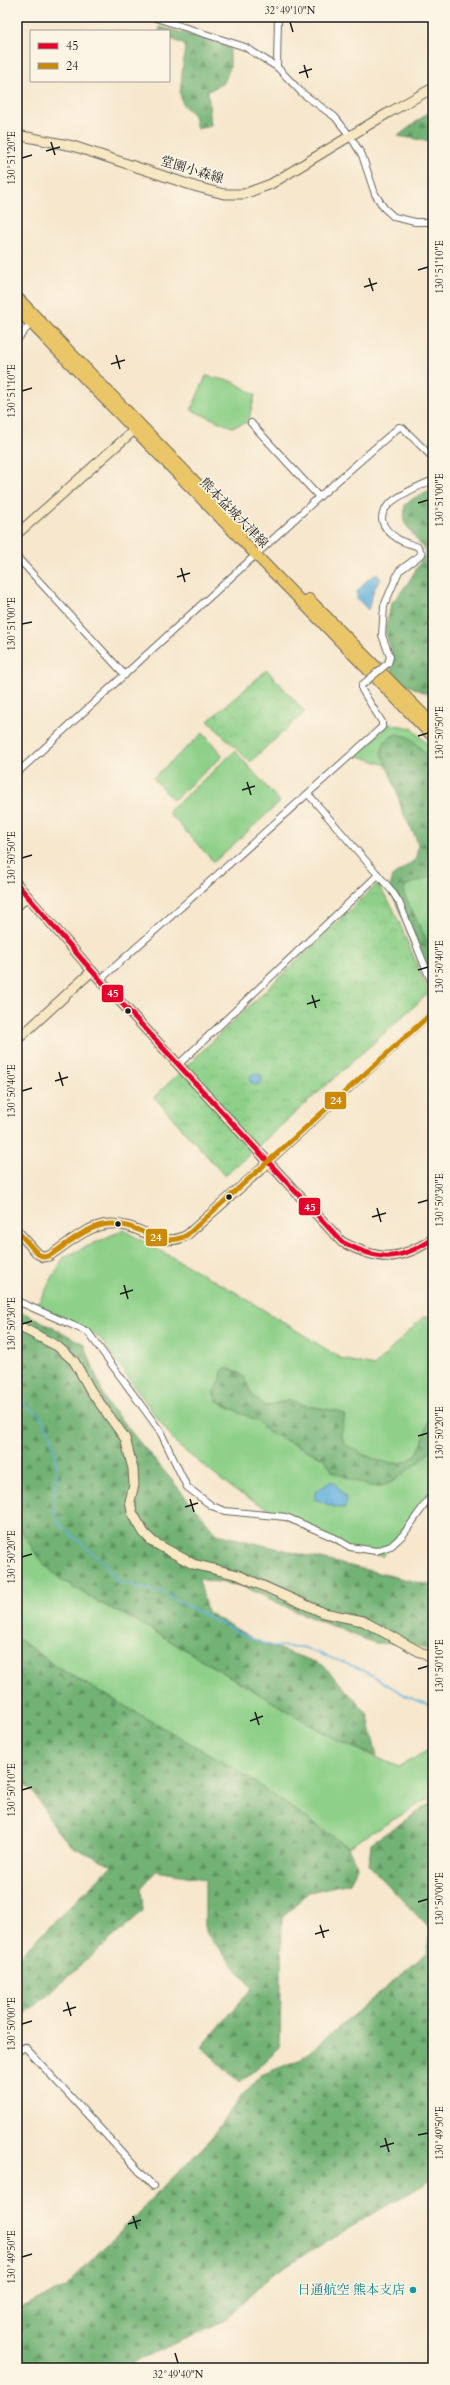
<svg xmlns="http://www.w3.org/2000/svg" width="450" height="2385" font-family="Cardo,'Noto Serif JP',serif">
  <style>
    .grass { fill: #8ed089; stroke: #557652 }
    .forest { fill: url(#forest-firs); stroke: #476748 }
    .park { fill: url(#park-crowns); stroke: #557652 }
    .water { fill: #63b1dd; stroke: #40667c }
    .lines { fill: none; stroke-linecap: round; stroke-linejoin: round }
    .stream { stroke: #63b1dd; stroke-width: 1.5 }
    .street-casing { stroke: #68635a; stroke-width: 8 }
    .secondary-casing { stroke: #68635a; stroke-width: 11 }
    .primary-casing { stroke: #68635a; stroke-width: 12 }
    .street { stroke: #fff; stroke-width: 6 }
    .secondary { stroke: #f7e8c3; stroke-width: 9 }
    .primary { stroke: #ebc669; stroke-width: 10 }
    .street-bridge-casing { stroke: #68635a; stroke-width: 8; stroke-linecap: butt }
    .street-bridge { stroke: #fff; stroke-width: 6 }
    .bus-1-casing { stroke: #fcf5e5; stroke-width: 8 }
    .bus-2-casing { stroke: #fcf5e5; stroke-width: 8 }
    .bus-1 { stroke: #e4002b; stroke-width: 5 }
    .bus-2 { stroke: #cb8a06; stroke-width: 5 }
    .ticks { fill: none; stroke: #1c1c1c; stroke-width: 1.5 }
    .bus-dot { fill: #1c1c1c; stroke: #fcf5e5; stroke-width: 1.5 }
    .culture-dot { fill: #0f9aa8; stroke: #fcf5e5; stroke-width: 1.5 }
    .labels { text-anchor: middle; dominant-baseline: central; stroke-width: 3.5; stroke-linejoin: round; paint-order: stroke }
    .street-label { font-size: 13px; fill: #1c1c1c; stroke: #fcf5e5 }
    .culture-label { font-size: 13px; fill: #0d838f; stroke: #fcf5e5; text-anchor: end }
    .line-badge { stroke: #fcf5e5; stroke-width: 1.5 }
    .badge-label { font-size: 11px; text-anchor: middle; font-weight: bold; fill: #fff }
    .neatline { fill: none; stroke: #1c1c1c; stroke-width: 1.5 }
    .ticks-label { font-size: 10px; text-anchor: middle; fill: #1c1c1c }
  </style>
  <defs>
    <pattern id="forest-firs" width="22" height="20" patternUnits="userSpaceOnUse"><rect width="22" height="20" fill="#72b275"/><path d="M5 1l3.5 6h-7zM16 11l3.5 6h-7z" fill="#5d905f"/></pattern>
    <pattern id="park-crowns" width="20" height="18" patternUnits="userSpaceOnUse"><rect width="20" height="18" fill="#8ed089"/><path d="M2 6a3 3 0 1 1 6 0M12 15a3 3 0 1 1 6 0" fill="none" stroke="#7ab276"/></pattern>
  </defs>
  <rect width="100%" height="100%" fill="#fcf5e5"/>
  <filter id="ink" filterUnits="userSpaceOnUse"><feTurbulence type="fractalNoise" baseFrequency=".025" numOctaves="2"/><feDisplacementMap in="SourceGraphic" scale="8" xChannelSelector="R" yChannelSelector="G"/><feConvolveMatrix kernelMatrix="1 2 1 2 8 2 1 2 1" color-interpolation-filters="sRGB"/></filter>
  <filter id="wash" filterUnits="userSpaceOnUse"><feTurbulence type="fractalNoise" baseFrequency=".012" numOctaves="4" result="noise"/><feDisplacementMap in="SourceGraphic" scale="16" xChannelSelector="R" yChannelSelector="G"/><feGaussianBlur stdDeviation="0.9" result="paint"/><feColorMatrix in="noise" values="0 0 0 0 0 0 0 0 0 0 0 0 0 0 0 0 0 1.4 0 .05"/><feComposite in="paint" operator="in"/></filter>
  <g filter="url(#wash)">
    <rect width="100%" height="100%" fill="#f6e7cd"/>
    <g class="grass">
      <path d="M206,376L234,382L255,395L248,422L232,427L191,410Z"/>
      <path d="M389,724L412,728L433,750V760L409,737L381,752L386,765L356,755Z"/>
      <path d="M203,733L223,756L173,800L153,778Z"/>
      <path d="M235,751L280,802L214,862L168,812Z"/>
      <path d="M433,829V968L396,885L411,875Z"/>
      <path d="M123,1230L235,1292L342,1359L374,1366L423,1317H433V1489L383,1556L348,1552L234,1490L176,1444L100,1338L37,1305L64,1257Z"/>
      <path d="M17,1523L59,1578L98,1602L135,1620L338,1741L399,1767L433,1747V1796L348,1847L237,1770L60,1669L17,1638Z"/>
    </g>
    <g class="forest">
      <path d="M160,27L230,45V67L224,83L208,91L211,126L197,129L194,115L183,105L180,94L185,45L169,38V31H159Z"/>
      <path d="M433,112V142L398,136L428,113Z"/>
      <path d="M433,490V696L400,682L390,667L394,659L385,630L391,604L408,583L426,552L404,522L405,505L414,498Z"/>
      <path d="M396,734L409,737L433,760V876L405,886L404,894L433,953V996L390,887L393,876L416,859L418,846L416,838L402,811L397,791L381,752L385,741Z"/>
      <path d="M17,1312L27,1314L84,1344L106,1402L217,1534L433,1586V1653L413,1644L374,1643L295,1611L243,1586L199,1579L207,1612L255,1640L323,1665L367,1713L377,1756L338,1741L135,1620L98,1602L59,1578L39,1559L17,1523Z"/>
      <path d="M227,1368C250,1374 244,1385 255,1398C258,1401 262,1403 265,1406L291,1400L302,1405L338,1411L345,1416L341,1435L345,1444C364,1456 403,1477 419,1450C427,1435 428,1415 433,1399V1448L423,1459L392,1482L379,1487L367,1486L333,1472L325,1459L268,1432L257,1421L218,1402L213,1393L221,1379L222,1371Z"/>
      <path d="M17,1638L60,1669L237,1770L348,1847L357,1866L350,1883L309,1892L282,1918L280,2047L240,2083L202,2047L252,1988L205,1932V1879L156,1871L141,1888L143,1911L17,2021V1959L112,1865L73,1847L56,1830L34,1793L17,1775Z"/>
      <path d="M433,1802V2178L272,2274L226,2319L190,2337L119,2368H17V2309L64,2288L211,2139L240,2098L261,2075L301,2059L427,1953L431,1930L369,1865L371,1843Z"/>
    </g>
    <g class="park">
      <path d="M267,670L305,712L250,762L208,721Z"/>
      <path d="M377,884L393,908L429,993L225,1176L154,1097Z"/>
    </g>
    <g class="water">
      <path d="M377,574L381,579L374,589L368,610L357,598V592L367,580Z"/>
      <circle cx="256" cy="1079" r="6"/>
      <path d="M330,1482H334L347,1499L345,1508H338L314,1499L317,1491Z"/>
    </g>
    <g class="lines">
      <path class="stream" d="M17,1399L40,1415L52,1437L57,1471L53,1507L60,1525L104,1563L117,1581L163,1593L243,1635L270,1646L302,1647L363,1670L408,1697L433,1706"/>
    </g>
  </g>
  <g filter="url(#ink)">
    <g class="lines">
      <g class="street-casing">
        <g id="street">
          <path d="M153,17L245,47L277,67L302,93L335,117L350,136L362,155L375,194L384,208L394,217L415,222H433"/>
          <path d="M277,67L278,17"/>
          <path d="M17,340L31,323"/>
          <path d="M251,423L319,497"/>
          <path d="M17,557L125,675"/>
          <path d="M388,663L390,657L382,635L384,606L399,571L422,554L418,547C412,544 403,543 398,539C355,511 410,490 433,480"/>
          <path d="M17,773L319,497L399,427L403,428L433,458"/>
          <path d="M308,794L392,891L399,902L433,986"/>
          <path d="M101,979L382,727V722L362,690V685"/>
          <path d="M179,1064L378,875"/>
          <path d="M269,1162L433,1012"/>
          <path d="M17,1301L88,1332L160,1431L187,1487L212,1506L225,1511L286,1517L335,1538L350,1547L376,1551L391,1546L403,1535L433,1493"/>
          <path d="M17,2052L25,2047L153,2186"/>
        </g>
      </g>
      <g class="secondary-casing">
        <g id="secondary">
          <path d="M17,135L73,146L197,187L224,194H244L271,184L388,113L433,88"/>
          <path d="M17,534L140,425"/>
          <path d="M17,884L92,971L342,1242C379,1261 397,1262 433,1239"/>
          <path d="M17,906L27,896"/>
          <path d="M17,1040L92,971"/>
          <path d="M17,1231L38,1254L44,1257L49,1256C66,1245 88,1225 109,1224C140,1222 160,1251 187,1235L269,1162"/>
          <path d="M17,1325L57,1346L74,1361L91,1391L125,1438L133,1469L134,1485L130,1501L132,1512L144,1533L153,1542L193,1564L238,1575L324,1613L363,1621L433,1659"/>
        </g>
      </g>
      <g class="primary-casing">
        <g id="primary">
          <path d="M17,297L244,532"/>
          <path d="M17,309L433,737"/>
          <path d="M309,599L433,724"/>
        </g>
      </g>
      <use href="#street" class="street"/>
      <use href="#secondary" class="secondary"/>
      <use href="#primary" class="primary"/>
      <g class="street-bridge-casing">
        <path id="street-bridge" d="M362,685L388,663"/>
      </g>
      <use href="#street-bridge" class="street-bridge"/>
      <g class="bus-1-casing">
        <path id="bus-1" d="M17,884L92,971L342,1242C379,1261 397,1262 433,1239"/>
      </g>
      <g class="bus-2-casing">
        <path id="bus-2" d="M17,1231L38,1254L44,1257L49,1256C66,1245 88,1225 109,1224C140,1222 160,1251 187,1235L433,1012"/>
      </g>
      <use href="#bus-1" class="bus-1"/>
      <use href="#bus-2" class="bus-2"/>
    </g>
  </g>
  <path class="ticks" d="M290,22L293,32M304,65L308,78M299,73L312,69M51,142L55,155M46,151L60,147M22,158L32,155M418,270L428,267M369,278L373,291M364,287L377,283M116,355L120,369M111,364L125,360M22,391L32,388M418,503L428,500M181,568L185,582M177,577L190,573M22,624L32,622M418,736L428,733M247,782L251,795M242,790L255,786M22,858L32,855M418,970L428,967M312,995L316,1008M307,1004L320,1000M59,1072L63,1086M55,1081L68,1077M22,1091L32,1088M418,1203L428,1200M377,1208L381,1222M372,1217L386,1213M124,1285L128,1299M120,1294L133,1290M22,1324L32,1321M418,1436L428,1433M190,1499L194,1512M185,1507L198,1503M22,1557L32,1554M418,1669L428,1666M255,1712L259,1725M250,1721L263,1716M22,1790L32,1787M418,1902L428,1899M320,1925L324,1938M315,1934L329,1930M67,2002L71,2016M63,2011L76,2007M22,2024L32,2021M418,2135L428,2133M385,2138L389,2152M380,2147L394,2143M133,2216L137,2229M128,2224L141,2220M22,2257L32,2254M175,2353L178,2363"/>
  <g class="bus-dot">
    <circle cx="128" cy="1011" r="3.5"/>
    <circle cx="229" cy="1197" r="3.5"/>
    <circle cx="118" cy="1224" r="3.5"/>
  </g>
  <circle class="culture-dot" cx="413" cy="2290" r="4"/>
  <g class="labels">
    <g class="street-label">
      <text transform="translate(192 170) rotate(17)">堂園小森線</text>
      <text transform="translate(234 513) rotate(46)">熊本益城大津線</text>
    </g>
    <g class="culture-label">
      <text x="405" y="2290">日通航空 熊本支店</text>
    </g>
  </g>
  <g class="line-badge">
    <rect x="101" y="984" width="23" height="19" rx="4" fill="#e4002b"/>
    <rect x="324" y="1091" width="23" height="19" rx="4" fill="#cb8a06"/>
    <rect x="298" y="1197" width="23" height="19" rx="4" fill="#e4002b"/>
    <rect x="145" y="1228" width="23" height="19" rx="4" fill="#cb8a06"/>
  </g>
  <g class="badge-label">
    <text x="113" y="997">45</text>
    <text x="336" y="1104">24</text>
    <text x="310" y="1211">45</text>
    <text x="156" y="1241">24</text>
  </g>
  <rect width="450" height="2385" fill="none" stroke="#fcf5e5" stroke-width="44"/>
  <rect x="30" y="30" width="140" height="52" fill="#fcf5e5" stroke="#a29e95"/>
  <rect x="38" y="43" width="20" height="6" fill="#e4002b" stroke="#a29e95"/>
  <text x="66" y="50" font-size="12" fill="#1c1c1c">45</text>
  <rect x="38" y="63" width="20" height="6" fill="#cb8a06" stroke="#a29e95"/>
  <text x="66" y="70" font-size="12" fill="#1c1c1c">24</text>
  <rect x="22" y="22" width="406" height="2341" class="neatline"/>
  <g class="ticks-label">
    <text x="290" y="14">32°49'10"N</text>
    <text transform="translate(11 158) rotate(-90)" y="4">130°51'20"E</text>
    <text transform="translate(439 267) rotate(-90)" y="4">130°51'10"E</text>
    <text transform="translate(11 391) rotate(-90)" y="4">130°51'10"E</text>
    <text transform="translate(439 500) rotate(-90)" y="4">130°51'00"E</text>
    <text transform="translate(11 624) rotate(-90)" y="4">130°51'00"E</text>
    <text transform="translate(439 733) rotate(-90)" y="4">130°50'50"E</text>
    <text transform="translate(11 858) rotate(-90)" y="4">130°50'50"E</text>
    <text transform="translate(439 967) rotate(-90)" y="4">130°50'40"E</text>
    <text transform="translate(11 1091) rotate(-90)" y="4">130°50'40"E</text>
    <text transform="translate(439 1200) rotate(-90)" y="4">130°50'30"E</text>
    <text transform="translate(11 1324) rotate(-90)" y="4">130°50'30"E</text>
    <text transform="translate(439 1433) rotate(-90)" y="4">130°50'20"E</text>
    <text transform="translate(11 1557) rotate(-90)" y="4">130°50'20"E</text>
    <text transform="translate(439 1666) rotate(-90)" y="4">130°50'10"E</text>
    <text transform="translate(11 1790) rotate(-90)" y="4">130°50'10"E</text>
    <text transform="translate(439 1899) rotate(-90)" y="4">130°50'00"E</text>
    <text transform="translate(11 2024) rotate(-90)" y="4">130°50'00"E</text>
    <text transform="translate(439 2133) rotate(-90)" y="4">130°49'50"E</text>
    <text transform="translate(11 2257) rotate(-90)" y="4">130°49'50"E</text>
    <text x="178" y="2378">32°49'40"N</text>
  </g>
</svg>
